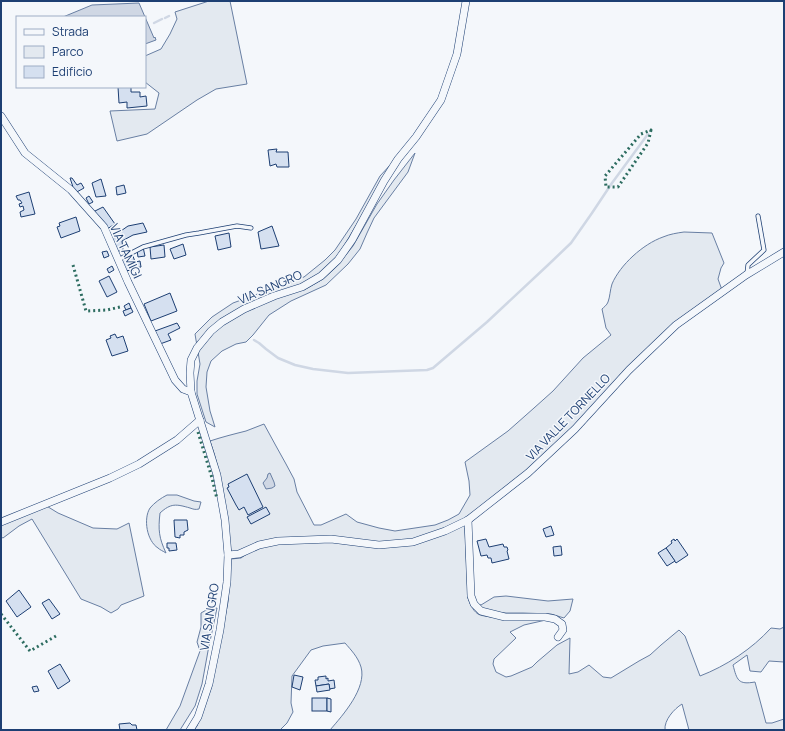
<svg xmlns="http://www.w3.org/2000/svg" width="785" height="731" font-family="Manrope,sans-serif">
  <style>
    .green { fill: #e3e9f0; stroke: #687fa3 }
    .water { fill: #cfd7e4; stroke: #687fa3 }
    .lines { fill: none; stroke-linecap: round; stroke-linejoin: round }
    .stream { stroke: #cfd7e4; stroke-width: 2.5 }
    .building { fill: #d5e0f0; stroke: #1d3f73 }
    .lane-casing { stroke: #1d3f73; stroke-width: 5 }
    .street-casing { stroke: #1d3f73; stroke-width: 8 }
    .lane { stroke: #f4f7fb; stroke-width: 3.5 }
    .street { stroke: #f4f7fb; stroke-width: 7 }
    .hedge { stroke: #2c6c60; stroke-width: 3; stroke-dasharray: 2 3; stroke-linecap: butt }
    .labels { text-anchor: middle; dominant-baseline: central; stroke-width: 3; stroke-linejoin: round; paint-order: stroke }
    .street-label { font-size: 12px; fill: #1d3f73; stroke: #f4f7fb }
  </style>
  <rect width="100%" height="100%" fill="#f4f7fb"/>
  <g class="green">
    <path d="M209,1H230L247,84L216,89L197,100L147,134L117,141L110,111L155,109L159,93L145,82V56L161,49L170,34L177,19L175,12Z"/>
    <path d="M415,153L408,172L374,218L367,233L360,249L348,264L326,285L291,301L269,315L253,335L246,342L236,344L222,351L211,361L207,372L206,387L210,411L215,427L206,422L197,394V381L200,364L195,334L212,317L233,303L304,277L325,260L335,250L356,219L380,176L392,163L357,224L342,249L332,263L319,275L301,285L304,290L323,279L337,266L353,246L377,204L394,180Z"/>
    <path d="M684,232L712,233L724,263L721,268L718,279L722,290L674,324L574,427L542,458L509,485L465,528L468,598C470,603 472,610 478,614C486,619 534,619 546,620L524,625L510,632L516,638L494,659L493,664L496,672L506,677L511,676L532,667L537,662L557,645L570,638L569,674L578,672L589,665L603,677L611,678L639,661L650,655L661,645L679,630L685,636L700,676C726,666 752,649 771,628L780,629L784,627V662L769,661L761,672L750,671L747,655L733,665C737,680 738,685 755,682L766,723H772L784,719V730H689L682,704C674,709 664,720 665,730H330C343,715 367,688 361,667C358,657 351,650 345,643L323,646L311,650L292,676L291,703L293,712L287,723L280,730H194L197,726L211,688L228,602L231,559L241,558L251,551L231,552C226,514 223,477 210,441C222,437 234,434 246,431C252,429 258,426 264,424L276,446L286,464L294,479L297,492L314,525H321L346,514L357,522L379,528L395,531L435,525L448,520L459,514L470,495L469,481L465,462L508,431L534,408L553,391L583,358L611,335L606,328L602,309C604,307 607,305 608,302C610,297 610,290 612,284C620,265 643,244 663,237C670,234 677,233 684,232Z"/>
    <path d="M167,495H177L194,501L201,502L199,509C195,510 193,509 190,508C176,504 171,503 160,513C158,530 159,538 166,553C163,551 160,550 158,548C147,541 143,519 150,508C154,503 161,498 167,495Z"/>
    <path d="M45,505L58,513L93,528L117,529L129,523L144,596L121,605L118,609L111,613L101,607L81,599L32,519L19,526L3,538L1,537V524Z"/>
    <path d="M506,596L548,601L573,599L570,611L564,618L551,614L523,613H501L483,609L475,603L481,605L494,597Z"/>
    <path d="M217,608L208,651L202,684L195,706L180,730H166L180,706L200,651L197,642L201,627V613L208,609Z"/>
  </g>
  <g class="water">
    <path d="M139,3L145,17H63L92,5Z"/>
    <path d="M145,17L154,38L155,37L156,40L145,44Z"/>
    <path d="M270,473L274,482L275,486L272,488L266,489L263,483L267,478L268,474Z"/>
  </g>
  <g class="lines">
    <g class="stream">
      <path d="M165,18L169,16"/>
      <path d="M154,23L162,19"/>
      <path d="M254,340L259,343L266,349L278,358L295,365L313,369L348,373L427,370L433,368L487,322L548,265L571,243L592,213L612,183L648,134"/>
    </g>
  </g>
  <g class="building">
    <path d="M118,87H131V92H140V97L146,96L147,106L127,108V102L119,103Z"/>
    <path d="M277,149L276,152H288L289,167H277L276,164L270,166L268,150Z"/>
    <path d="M70,178H72L77,185L81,183L84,188L75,193Z"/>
    <path d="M101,179L106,196L96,197L92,183Z"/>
    <path d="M124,185L126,193L117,195L116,187Z"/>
    <path d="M29,192L35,214L21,217L20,212L24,210L23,206L20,207L19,204L22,203L20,200H18L16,196Z"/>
    <path d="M89,196L93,202L89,204L86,198Z"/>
    <path d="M103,207L115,224L104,231L93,212Z"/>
    <path d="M76,217L80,231L61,238L57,227L60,226L59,223Z"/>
    <path d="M143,223L147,232L133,235L122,241L123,250L116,252L110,235L118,233L128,226Z"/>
    <path d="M272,226L279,246L261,249L258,232Z"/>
    <path d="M229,233L231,247L218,250L215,236Z"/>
    <path d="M183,244L186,255L174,259L170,249Z"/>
    <path d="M164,245L165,257L151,259L150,247Z"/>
    <path d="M143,247L145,256L138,257L137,250Z"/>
    <path d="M107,251L109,256L104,258L102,252Z"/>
    <path d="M133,256L135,262L140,261L141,267L134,268V270L123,271L122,257Z"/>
    <path d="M112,266L114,270L109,273L107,269Z"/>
    <path d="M109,276L117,292L107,297L99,281Z"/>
    <path d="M170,293L177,311L151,321L144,304Z"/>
    <path d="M129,303L131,308L126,310L124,306Z"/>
    <path d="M131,308L133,312L125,316L123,311Z"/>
    <path d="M177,323L180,328L168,334L171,340L160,344L155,331Z"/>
    <path d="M115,334L117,338L123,336L128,351L112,356L106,340L111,338L110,336Z"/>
    <path d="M247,474L263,507L248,515L244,507L239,510L236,505L227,488L229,487L228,484Z"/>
    <path d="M266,507L270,514L251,524L247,517Z"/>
    <path d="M174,520H187L188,530L184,532V535H180V538L175,537Z"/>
    <path d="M551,526L554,535L546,537L543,529Z"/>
    <path d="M486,539L489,547L503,544L504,547H507L508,550L507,551L509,559L492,563L491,558H488L487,555L481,556L477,541Z"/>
    <path d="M674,539L675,541L677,539L688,555L676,563L666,548L672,543L671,541Z"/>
    <path d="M167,543H176L177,550L169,551V548H167Z"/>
    <path d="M561,546L562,555L554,556L553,547Z"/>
    <path d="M666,548L675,561L667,566L658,553Z"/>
    <path d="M19,590L31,607L17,617L6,601Z"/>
    <path d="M49,599L60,614L52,619L42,603Z"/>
    <path d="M60,664L70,681L58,689L48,671Z"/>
    <path d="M294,675L303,677L300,690L292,687Z"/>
    <path d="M326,676V679L328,678V681L334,680L335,688L329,689V684L316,686L315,680H318V677Z"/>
    <path d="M329,684L330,690L317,692L316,686Z"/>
    <path d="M37,686L39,691L34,692L32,687Z"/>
    <rect x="312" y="698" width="15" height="13"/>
    <path d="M327,698L331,699V712L327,711Z"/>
    <path d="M130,723L132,725H136L137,730H120L119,724Z"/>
  </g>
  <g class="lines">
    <g class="lane-casing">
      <g id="lane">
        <path d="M118,260L143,247L186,235L199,233L237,226L251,228"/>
        <path d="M747,274L748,265L764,250L758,216"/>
      </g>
    </g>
    <g class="street-casing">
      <g id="street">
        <path d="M1,116L25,153L71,190L104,227L128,282L175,380L183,389L191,392"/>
        <path d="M468,520L471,596L474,604L481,611L505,617H545L555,619L562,624L563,630L558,637"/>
        <path d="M1,522L110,478L139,464L177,440L200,420"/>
        <path d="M228,555L239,554L259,545L278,541L331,539L379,545L413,542L445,531L468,520L528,473L575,429L629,370L676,325L746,275L784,252"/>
        <path d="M190,730L198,717L209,684L220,630L227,582L228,555L225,520L217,475L191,392L190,373L191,360L197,348L211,331L222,322L244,309L274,296L302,287L321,276L338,260L352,240L384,181L398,159L416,137L441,100L457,54L466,1"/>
      </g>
    </g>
    <use href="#lane" class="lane"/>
    <use href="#street" class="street"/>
    <g class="hedge">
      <path d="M651,130L648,143L618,187H606L605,176L641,134Z"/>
      <path d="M73,265L86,311L107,310L120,307"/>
      <path d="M198,432L212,478L217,499"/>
      <path d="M1,614L30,651L56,636"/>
    </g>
  </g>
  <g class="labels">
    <g class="street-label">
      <text transform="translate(126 251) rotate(65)">VIA TAMIGI</text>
      <text transform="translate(270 287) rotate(-23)">VIA SANGRO</text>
      <text transform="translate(568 417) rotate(-46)">VIA VALLE TORNELLO</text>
      <text transform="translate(209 617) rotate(-81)">VIA SANGRO</text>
    </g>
  </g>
  <rect width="785" height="731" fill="none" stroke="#1d3f73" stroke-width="4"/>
  <rect x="16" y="16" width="130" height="72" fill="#f4f7fb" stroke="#9eadc5"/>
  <rect x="24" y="29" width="20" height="6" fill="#f4f7fb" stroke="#9eadc5"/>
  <text x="52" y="36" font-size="12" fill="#1d3f73">Strada</text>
  <rect x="24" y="46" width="20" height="12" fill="#e3e9f0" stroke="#9eadc5"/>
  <text x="52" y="56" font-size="12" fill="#1d3f73">Parco</text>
  <rect x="24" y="66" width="20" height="12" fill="#d5e0f0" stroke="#9eadc5"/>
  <text x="52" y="76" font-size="12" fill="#1d3f73">Edificio</text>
</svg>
